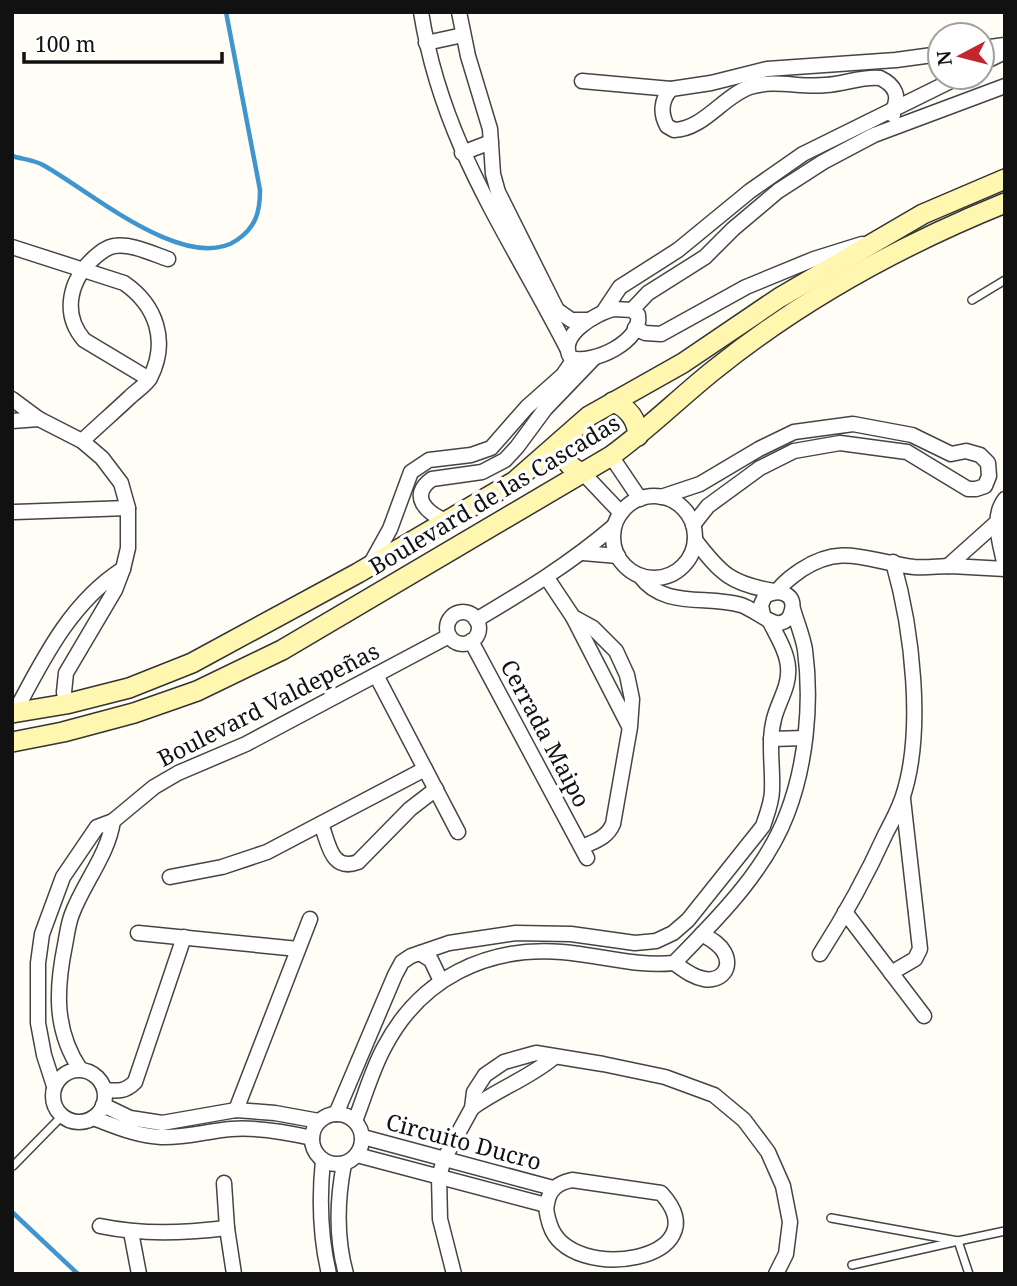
<svg xmlns="http://www.w3.org/2000/svg" width="1017" height="1286" font-family="'Noto Serif',serif">
  <style>
    .lines { fill: none; stroke-linecap: round; stroke-linejoin: round }
    .stream { stroke: #3f96cf; stroke-width: 4.5 }
    .service-casing { stroke: #444; stroke-width: 10 }
    .minor-casing { stroke: #444; stroke-width: 17 }
    .secondary-casing { stroke: #333; stroke-width: 22 }
    .service { stroke: #fff; stroke-width: 7 }
    .minor { stroke: #fff; stroke-width: 14 }
    .secondary { stroke: #fff6b0; stroke-width: 19 }
    .labels { text-anchor: middle; dominant-baseline: central; stroke-width: 7; stroke-linejoin: round; paint-order: stroke }
    .street-label { font-size: 23px; fill: #111; stroke: #fff }
  </style>
  <rect width="100%" height="100%" fill="#fffdf5"/>
  <g class="lines">
    <g class="stream">
      <path d="M12,156C22,159 34,160 43,165C87,189 186,275 237,240C256,227 260,212 260,190L226,12"/>
      <path d="M12,1212L78,1274"/>
    </g>
    <g class="service-casing">
      <g id="service">
        <path d="M972,300L1005,280"/>
        <path d="M13,1166L62,1116"/>
        <path d="M831,1218L958,1241L1005,1231"/>
        <path d="M852,1265L958,1241L969,1274"/>
      </g>
    </g>
    <g class="minor-casing">
      <g id="minor">
        <path d="M421,12C442,144 508,233 567,348"/>
        <path d="M459,12L468,56L490,129L493,174L498,192L557,310L571,320H588"/>
        <path d="M426,43L463,35"/>
        <path d="M982,48L1005,45"/>
        <path d="M982,63L1005,52"/>
        <path d="M582,81L671,89L711,83L767,69L896,60L940,54"/>
        <path d="M671,89C661,100 660,113 667,126L674,130C704,129 723,96 750,87C774,79 801,88 826,85C844,84 863,76 880,78C895,85 901,97 892,111L893,115"/>
        <path d="M462,153L491,142"/>
        <path d="M12,247L124,283C156,305 169,341 150,378C146,385 136,391 130,397C114,412 98,426 82,441"/>
        <path d="M614,309L632,310L638,315C643,341 593,365 571,358C556,336 596,313 614,309Z"/>
        <path d="M632,310L648,293L705,257L733,229L778,191L823,162L874,135L1005,86"/>
        <path d="M604,311L620,287L678,250L750,191L803,154L959,77"/>
        <path d="M635,328L645,333L661,334L746,287L814,259L862,244"/>
        <path d="M149,379L84,340C61,313 70,279 95,257C101,252 107,247 114,246C131,243 153,254 168,259"/>
        <path d="M12,399L39,419L82,441L102,458L121,483L128,508V548L123,569L115,590L66,673L64,692L66,704"/>
        <path d="M12,421L39,419"/>
        <path d="M611,456L640,499"/>
        <path d="M583,473L621,513"/>
        <circle cx="654" cy="537" r="41"/>
        <path d="M661,497L700,484L759,449L794,432L853,424L912,435L951,454L966,451L980,455L988,463L989,476L985,486L976,489H968L907,452L840,443L794,451L760,468L708,506L693,525"/>
        <path d="M1005,499C990,518 1001,545 1005,567"/>
        <path d="M15,512L128,508"/>
        <path d="M446,521C427,513 408,496 432,479L482,472L505,460L517,447L545,409L594,358"/>
        <path d="M695,540C721,574 731,584 774,591"/>
        <path d="M583,553L618,556"/>
        <path d="M370,565L390,529L411,472L429,460L471,455L491,448L527,407L563,375L574,359"/>
        <path d="M948,566L996,523"/>
        <path d="M640,576C664,609 706,595 741,605C752,608 771,625 780,623C785,622 790,618 791,613C798,594 779,588 765,596L761,605L763,615"/>
        <path d="M547,578L573,617L593,628L616,651L627,675L632,699L630,727L613,824C607,838 595,841 582,847"/>
        <path d="M777,591C784,582 791,577 801,570C843,542 869,562 914,567C927,568 939,566 951,566C969,567 987,568 1005,569"/>
        <circle cx="463" cy="628" r="16"/>
        <path d="M573,617L629,726"/>
        <path d="M476,620C525,591 571,563 614,526"/>
        <path d="M471,641L587,858"/>
        <path d="M376,675L458,832"/>
        <path d="M15,712C43,659 71,602 123,569"/>
        <path d="M771,739L805,738"/>
        <path d="M321,824C329,844 331,872 358,862L410,809L436,789"/>
        <path d="M170,877L222,867L267,852L425,769"/>
        <path d="M845,912L924,1016"/>
        <path d="M138,933L298,949"/>
        <path d="M420,953L431,960L441,981"/>
        <path d="M820,954C845,915 867,875 886,833C892,822 898,810 902,799C925,733 912,628 893,562"/>
        <path d="M674,963C683,969 692,977 704,979C721,982 733,968 724,952C719,943 710,939 702,934"/>
        <path d="M891,973L915,959L920,949L903,799"/>
        <path d="M80,1069C54,1030 56,989 65,945C67,935 68,924 72,914C84,882 108,855 113,821"/>
        <circle cx="79" cy="1096" r="26"/>
        <path d="M54,1086L44,1055L38,1023V963L42,934L63,877L97,827L113,821L154,787L178,773L246,744L449,636"/>
        <path d="M105,1090C118,1091 125,1092 135,1082L184,937"/>
        <path d="M103,1105L130,1118L162,1123L236,1110L275,1113L319,1121"/>
        <path d="M472,1108C498,1089 529,1078 553,1058"/>
        <path d="M236,1110L310,919"/>
        <circle cx="337" cy="1139" r="25"/>
        <path d="M336,1114L395,975L402,962L411,956L449,943L516,933L571,934L635,943L656,941L673,933L688,920L763,826C767,814 772,802 772,790C773,766 768,742 774,719C778,702 790,686 788,667C787,652 777,636 770,622"/>
        <path d="M93,1118C115,1126 137,1136 161,1137C185,1138 207,1131 231,1129C257,1127 286,1132 312,1138"/>
        <path d="M355,1121C365,1096 372,1069 385,1046C421,978 487,946 562,952C600,955 636,967 674,963C716,920 765,872 787,814C806,765 812,703 805,650C803,637 797,623 793,609"/>
        <path d="M363,1137L553,1188"/>
        <path d="M357,1155L546,1205"/>
        <path d="M323,1160C319,1199 320,1236 329,1274"/>
        <path d="M344,1164C337,1200 336,1238 346,1274"/>
        <path d="M572,1180L661,1193C723,1260 570,1286 550,1225C548,1219 545,1210 547,1204C549,1189 558,1183 572,1180Z"/>
        <path d="M224,1183L227,1228L234,1274"/>
        <path d="M100,1226C143,1235 183,1233 227,1228"/>
        <path d="M131,1232L139,1274"/>
        <path d="M454,1274L440,1219L439,1177L444,1159L472,1108L474,1092L485,1075L504,1062L536,1053L603,1064L665,1077L714,1095L744,1120L768,1152L783,1186L790,1222L786,1254L776,1274"/>
      </g>
    </g>
    <g class="secondary-casing">
      <g id="secondary">
        <path d="M613,402C629,408 637,420 638,436"/>
        <path d="M562,440C561,456 567,467 583,473"/>
        <path d="M12,713L66,704L129,688L192,663L358,573L515,481L589,416L683,363L779,298L923,214L1005,179"/>
        <path d="M12,742L63,732L134,713L197,691L282,650L611,456C647,430 679,398 714,370C801,300 901,245 1005,203"/>
      </g>
    </g>
    <use href="#service" class="service"/>
    <use href="#minor" class="minor"/>
    <use href="#secondary" class="secondary"/>
  </g>
  <g class="labels">
    <g class="street-label">
      <text transform="translate(494 494) rotate(-31)">Boulevard de las Cascadas</text>
      <text transform="translate(268 704) rotate(-27)">Boulevard Valdepeñas</text>
      <text transform="translate(546 733) rotate(62)">Cerrada Maipo</text>
      <text transform="translate(464 1141) rotate(15)">Circuito Ducro</text>
    </g>
  </g>
  <rect width="1017" height="1286" fill="none" stroke="#111111" stroke-width="28"/>
  <g transform="translate(961 56) rotate(263)"><circle r="33" fill="#ffffff" stroke="#a0a0a0" stroke-width="2"/>
  <path d="M0-5L12 26L0 18L-12 26Z" fill="#c4262e"/>
  <text y="-10" font-size="19" font-weight="bold" text-anchor="middle" fill="#111111">N</text>
  </g>
  <path d="M24 52v10h198v-10" fill="none" stroke="#111111" stroke-width="3.5"/>
  <text x="35" y="52" font-size="21" fill="#111111" stroke="#ffffff" stroke-width="5" paint-order="stroke">100 m</text>
</svg>
